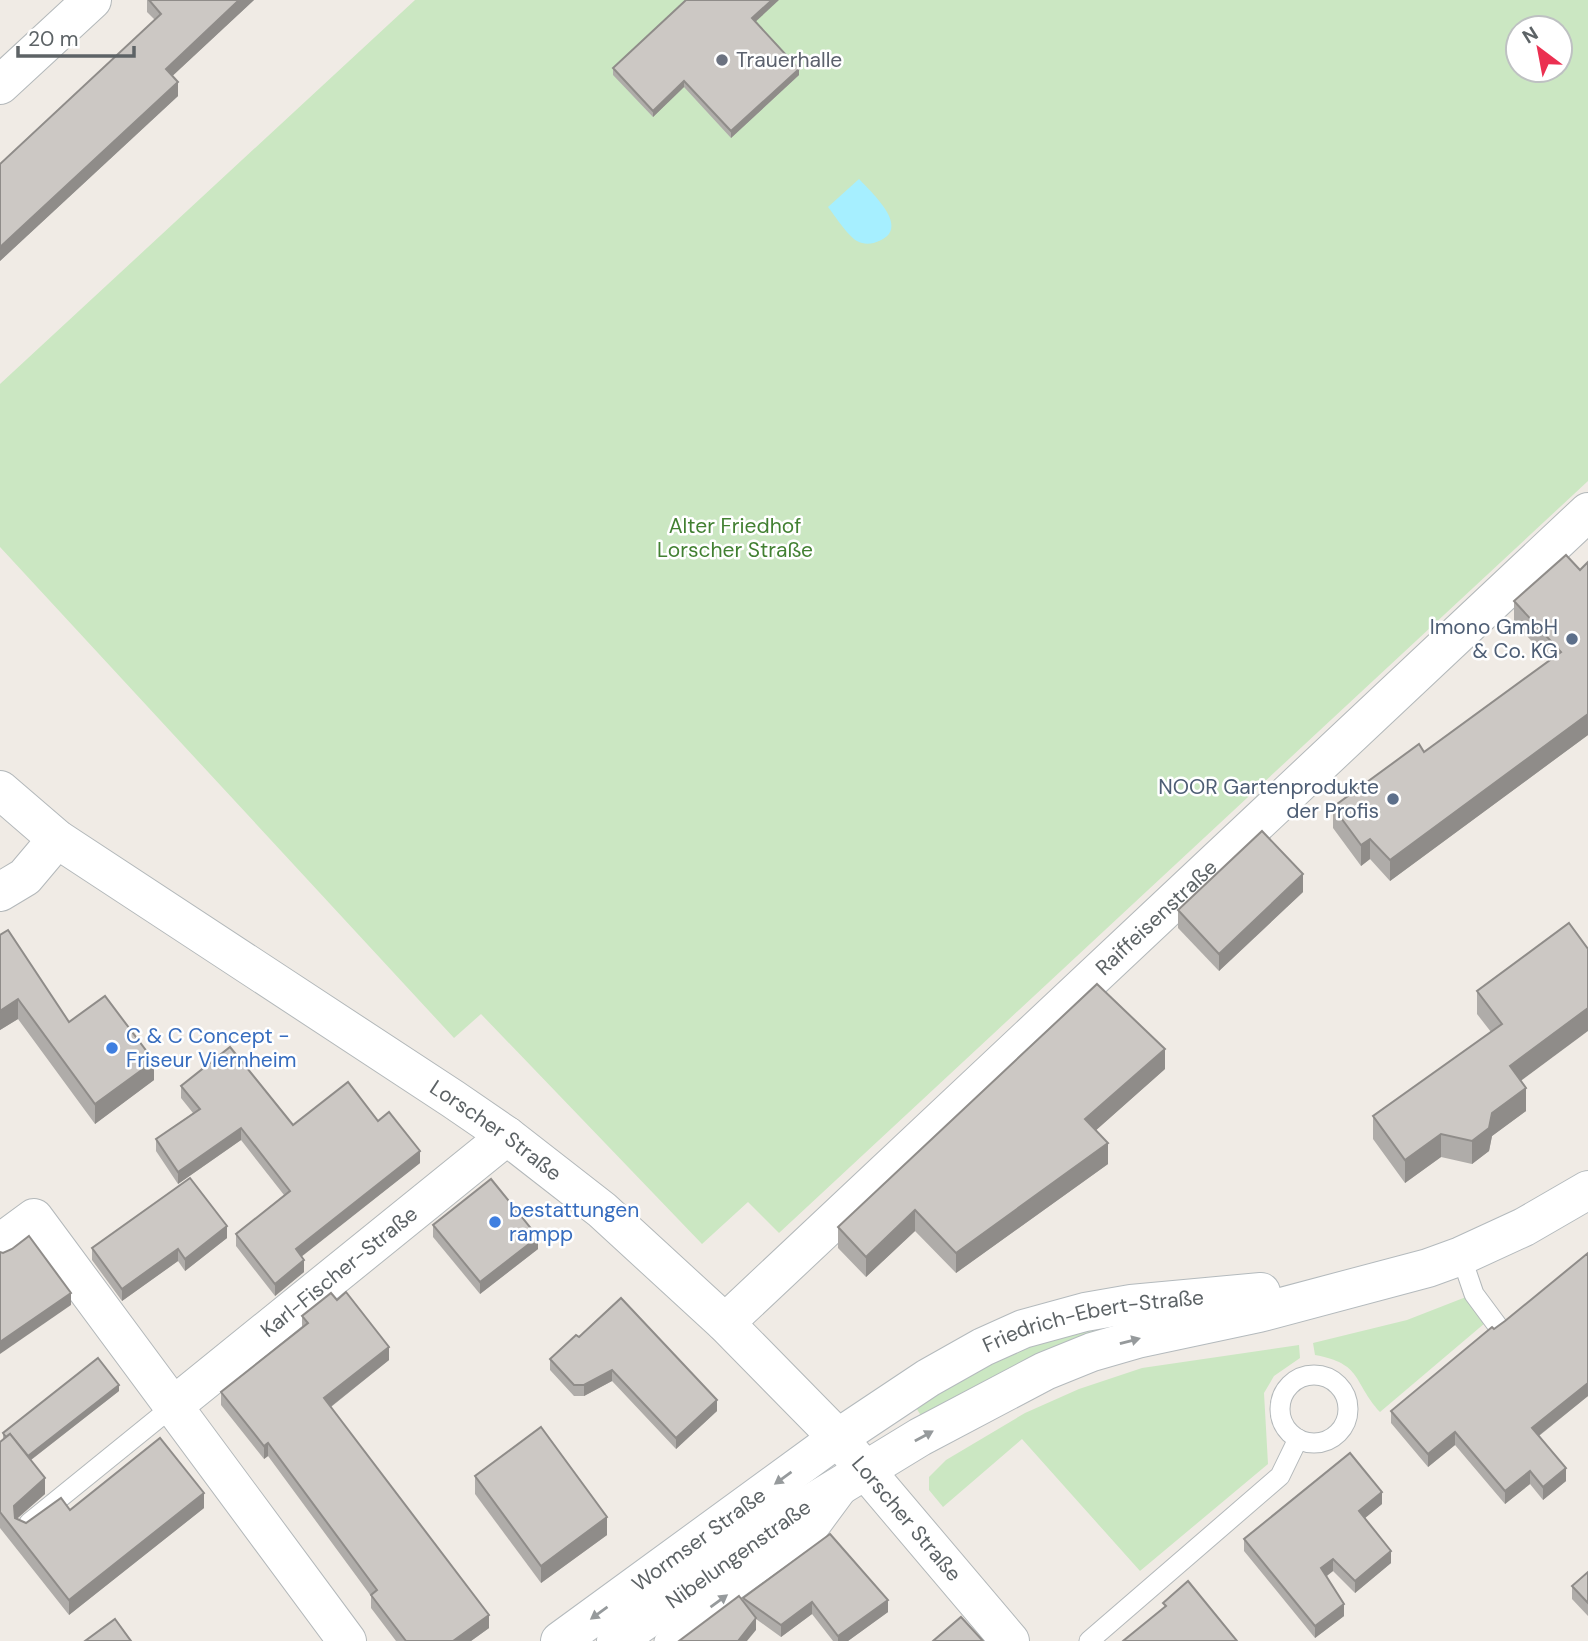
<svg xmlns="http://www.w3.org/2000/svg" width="1588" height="1641" font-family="'DM Sans',sans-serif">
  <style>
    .green { fill: #cbe7c2; fill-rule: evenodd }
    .water { fill: #a6efff }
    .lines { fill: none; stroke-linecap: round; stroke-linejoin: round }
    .lane-casing { stroke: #b3b8ba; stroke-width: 21 }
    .street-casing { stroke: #b3b8ba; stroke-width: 40 }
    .secondary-casing { stroke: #b4babd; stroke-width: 40 }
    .lane { stroke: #fff; stroke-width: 19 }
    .street { stroke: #fff; stroke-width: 38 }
    .secondary { stroke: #fff; stroke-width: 38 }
    .wall { fill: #afaca9 }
    .shaded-wall { fill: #8f8c89 }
    .building { fill: #ccc8c4; stroke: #8f8c89; stroke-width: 2 }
    .oneway { fill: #969a9c }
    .worship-dot { fill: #6b7280; stroke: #fff; stroke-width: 2.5 }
    .service-dot { fill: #5c6f8a; stroke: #fff; stroke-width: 2.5 }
    .shop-dot { fill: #3f7fe0; stroke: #fff; stroke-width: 2.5 }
    .labels { text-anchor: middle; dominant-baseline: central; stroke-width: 5; stroke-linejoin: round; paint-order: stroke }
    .worship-label { font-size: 21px; fill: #5b616d; stroke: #fff; text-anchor: start }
    .park-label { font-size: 21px; fill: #428032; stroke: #fff }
    .service-label { font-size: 21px; fill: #4e5e75; stroke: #fff; text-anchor: end }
    .street-label { font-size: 21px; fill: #5d6366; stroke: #fff }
    .shop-label { font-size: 21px; fill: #366cbe; stroke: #fff; text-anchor: start }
  </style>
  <rect width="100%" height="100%" fill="#f0ebe5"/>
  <g class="green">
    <path d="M415,0H1588V481L779,1233L748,1202L702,1244L481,1014L454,1038L0,547V384ZM1518,28H1560V70H1518Z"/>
    <path d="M1466,1297L1485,1323L1380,1412C1352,1381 1363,1364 1315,1355L1313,1343L1407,1320Z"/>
    <path d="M1128,1320L925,1422L915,1406L956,1379L1021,1349Z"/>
    <path d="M1299,1345L1300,1358L1274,1376L1264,1393L1268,1464L1140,1571L1022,1439L943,1507L929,1490V1477L946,1460L1025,1413L1079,1389L1142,1368Z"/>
  </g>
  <path class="water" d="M859,179C871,192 912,228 879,241C873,244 864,245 857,241C848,236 835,216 828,207Z"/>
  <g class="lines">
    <g class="lane-casing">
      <g id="lane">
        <path d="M1461,1256L1474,1294L1497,1325"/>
        <circle cx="1314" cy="1409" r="34"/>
        <path d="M29,1523L172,1407"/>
        <path d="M664,1641L818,1531L846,1493"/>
        <path d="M1089,1641L1280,1476L1298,1439"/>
      </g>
    </g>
    <g class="street-casing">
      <g id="street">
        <path d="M0,85L92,0"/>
        <path id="s1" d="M0,790L57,839L453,1099L507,1136L602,1210L725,1323L838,1438L1010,1641"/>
        <path d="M0,892L25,877L57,839"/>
        <path d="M0,1243L34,1218L347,1641"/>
        <path id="s2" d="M725,1323L1588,512"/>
        <path id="s3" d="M172,1407L507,1136"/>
      </g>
    </g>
    <g class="secondary-casing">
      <g id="secondary">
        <path id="s4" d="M560,1641L838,1438L928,1378L983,1347L1023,1329L1085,1312L1131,1304L1261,1292"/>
        <path id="s5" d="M616,1641L802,1509L920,1437L1045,1371L1092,1352L1137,1339L1259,1313L1428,1268L1461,1256L1524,1227L1588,1190"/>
      </g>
    </g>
    <use href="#lane" class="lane"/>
    <use href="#street" class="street"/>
    <use href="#secondary" class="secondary"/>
  </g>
  <g class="wall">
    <path d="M147,0H254L172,76L178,96L0,261V164L155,20L147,12Z"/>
    <path d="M755,22L799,75L731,138L684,87L653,117L613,75V68Z"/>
    <path d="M1588,562V735L1390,881L1370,859L1361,866L1333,828V807L1424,752L1550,661L1514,622V601L1580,570Z"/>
    <path d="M1303,892L1219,971L1178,928V910Z"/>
    <path d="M1569,923L1521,1080L1526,1111L1492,1136L1489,1151L1472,1164L1441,1157L1405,1183L1373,1139V1116L1491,1032L1477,1014V991Z"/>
    <path d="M0,935L69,1022L154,1080L95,1124L18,1019L0,1030Z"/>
    <path d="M1165,1069L1096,1130L1108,1164L956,1273L915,1231L866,1277L838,1248V1227Z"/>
    <path d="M181,1086L293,1125L378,1121L420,1163L301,1256L304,1272L275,1296L236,1246V1234L284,1195L241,1140L178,1184L156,1151V1139L193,1113L181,1098Z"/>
    <path d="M433,1225L538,1249L480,1294L433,1237Z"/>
    <path d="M227,1238L185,1271L178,1261L122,1301L92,1260V1248Z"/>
    <path d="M1588,1253V1396L1539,1436L1566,1481L1543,1500L1530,1484L1505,1504L1455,1445L1428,1467L1391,1423V1411L1494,1329L1505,1321Z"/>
    <path d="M302,1316L389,1360L331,1407L489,1628L471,1641H396L371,1608V1596L268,1456L264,1459L221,1405V1392L302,1327Z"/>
    <path d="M576,1335L717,1411L676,1449L612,1381L584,1396H574L550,1370V1359Z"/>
    <path d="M119,1391L31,1460L45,1494L17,1519L26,1523L204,1508L69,1615L0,1528V1442L3,1440V1433Z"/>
    <path d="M475,1476L607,1535L541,1583L475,1494Z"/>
    <path d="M1382,1504L1365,1518L1391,1563L1355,1593L1333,1571L1327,1576L1344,1616L1315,1638L1244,1551V1539Z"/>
    <path d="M830,1534L888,1612L848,1641H833L812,1614L781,1637L756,1619V1630L743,1601V1598Z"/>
    <path d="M1588,1572V1616L1572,1599V1586Z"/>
  </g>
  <g class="shaded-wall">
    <path d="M239,0H254L166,82V69Z"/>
    <path d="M772,0H779L752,25V18Z"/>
    <path d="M799,69V75L731,138V131Z"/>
    <path d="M684,81V87L653,117V111Z"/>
    <path d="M178,82V96L0,261V247Z"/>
    <path d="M1588,714V735L1390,881V860Z"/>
    <path d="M1370,839V859L1361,866V845Z"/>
    <path d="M1303,874V892L1219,971V954Z"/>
    <path d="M18,999V1019L0,1030V1011Z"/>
    <path d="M1588,1008V1031L1510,1089V1066Z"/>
    <path d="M1165,1049V1069L1085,1140V1119Z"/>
    <path d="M154,1061V1080L95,1124V1104Z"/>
    <path d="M1526,1088V1111L1492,1136L1489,1151L1472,1164V1141L1492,1113Z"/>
    <path d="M241,1128V1140L178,1184V1172Z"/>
    <path d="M1441,1134V1157L1405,1183V1160Z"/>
    <path d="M1108,1143V1164L956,1273V1253Z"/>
    <path d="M420,1151V1163L296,1261V1249Z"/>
    <path d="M915,1210V1231L866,1277V1257Z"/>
    <path d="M227,1226V1238L185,1271V1259Z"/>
    <path d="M538,1237V1249L480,1294V1282Z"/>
    <path d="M178,1249V1261L122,1301V1289Z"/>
    <path d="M304,1260V1272L275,1296V1284Z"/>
    <path d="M71,1293V1305L0,1354V1342Z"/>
    <path d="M389,1347V1360L324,1412V1398Z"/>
    <path d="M612,1370V1381L584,1396V1385Z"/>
    <path d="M1588,1383V1396L1532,1441V1428Z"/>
    <path d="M119,1385V1391L23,1466V1460Z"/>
    <path d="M717,1400V1411L676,1449V1438Z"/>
    <path d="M1455,1432V1445L1428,1467V1454Z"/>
    <path d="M268,1443V1456L264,1459V1446Z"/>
    <path d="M1566,1468V1481L1543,1500V1487Z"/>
    <path d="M1530,1471V1484L1505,1504V1491Z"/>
    <path d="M45,1478V1494L14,1521V1506Z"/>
    <path d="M1382,1492V1504L1359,1523V1511Z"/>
    <path d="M204,1493V1508L69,1615V1600Z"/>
    <path d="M607,1517V1535L541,1583V1566Z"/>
    <path d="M1391,1551V1563L1355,1593V1581Z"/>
    <path d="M1333,1559V1571L1321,1580V1568Z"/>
    <path d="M888,1600V1612L848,1641H838V1636Z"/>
    <path d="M812,1602V1614L781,1637V1625Z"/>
    <path d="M1344,1604V1616L1315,1638V1626Z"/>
    <path d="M489,1615V1628L471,1641H453Z"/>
    <path d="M756,1618V1630L747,1641H738Z"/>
  </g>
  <g class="building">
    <path d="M149,0H239L166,69L178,82L0,247V164L161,14Z"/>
    <path d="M686,0H772L752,18L799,69L731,131L684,81L653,111L613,68Z"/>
    <path d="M1566,555L1580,570L1588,562V714L1390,860L1370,839L1361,845L1333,807L1419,744L1424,752L1561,652L1514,601Z"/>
    <path d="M1262,831L1303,874L1219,954L1178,910Z"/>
    <path d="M1569,923L1588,949V1008L1510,1066L1526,1088L1492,1113L1489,1128L1472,1141L1441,1134L1405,1160L1373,1116L1502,1024L1477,991Z"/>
    <path d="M8,930L69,1022L105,996L154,1061L95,1104L18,999L0,1011V935Z"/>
    <path d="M1097,984L1165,1049L1085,1119L1108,1143L956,1253L915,1210L866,1257L838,1227Z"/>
    <path d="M230,1047L293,1125L348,1082L378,1121L389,1112L420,1151L296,1249L304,1260L275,1284L236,1234L290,1191L241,1128L178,1172L156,1139L200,1109L181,1086Z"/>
    <path d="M190,1178L227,1226L185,1259L178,1249L122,1289L92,1248Z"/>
    <path d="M491,1179L538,1237L480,1282L433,1225Z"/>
    <path d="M29,1236L71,1293L0,1342V1252L3,1253L12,1249Z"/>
    <path d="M1588,1253V1383L1532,1428L1566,1468L1543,1487L1530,1471L1505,1491L1455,1432L1428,1454L1391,1411L1492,1327L1494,1329L1505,1321Z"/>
    <path d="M346,1292L389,1347L324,1398L489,1615L453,1641H406L371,1595L377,1590L268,1443L264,1446L221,1392L308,1323L302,1316L331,1293L337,1300Z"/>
    <path d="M621,1298L717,1400L676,1438L612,1370L584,1385H574L550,1359L576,1335L579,1337Z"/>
    <path d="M98,1358L119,1385L28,1456L10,1434L6,1437L3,1433Z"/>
    <path d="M541,1427L607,1517L541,1566L475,1476Z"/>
    <path d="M10,1434L45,1478L14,1506L15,1518L26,1523L61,1498L70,1510L160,1438L204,1493L69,1600L0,1512V1442Z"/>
    <path d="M1350,1453L1382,1492L1359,1511L1391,1551L1355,1581L1333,1559L1321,1568L1344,1604L1315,1626L1244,1539Z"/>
    <path d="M830,1534L888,1600L838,1636L812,1602L781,1625L743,1598Z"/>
    <path d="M1588,1572V1603L1572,1586Z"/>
    <path d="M1188,1581L1237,1641H1123L1166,1606L1163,1603Z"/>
    <path d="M739,1596L756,1618L738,1641H679Z"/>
    <path d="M961,1617L983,1641H933Z"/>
    <path d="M115,1619L131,1641H85Z"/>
  </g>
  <defs><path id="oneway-solid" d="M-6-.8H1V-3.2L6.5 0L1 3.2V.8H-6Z" transform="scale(1.75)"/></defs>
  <g class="oneway">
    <use href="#oneway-solid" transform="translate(1130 1341) rotate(-15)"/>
    <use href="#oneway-solid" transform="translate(924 1436) rotate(-29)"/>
    <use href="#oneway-solid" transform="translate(783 1478) rotate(144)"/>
    <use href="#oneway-solid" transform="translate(719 1601) rotate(-36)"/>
    <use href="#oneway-solid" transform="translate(599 1613) rotate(144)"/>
  </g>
  <circle class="worship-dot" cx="722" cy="60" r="7"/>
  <g class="service-dot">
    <circle cx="1572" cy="639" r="7"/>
    <circle cx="1393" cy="799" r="7"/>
  </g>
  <g class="shop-dot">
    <circle cx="112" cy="1048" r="7"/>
    <circle cx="495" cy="1222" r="7"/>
  </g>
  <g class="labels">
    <g class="worship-label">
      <text x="736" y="60">Trauerhalle</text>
    </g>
    <g class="park-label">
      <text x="735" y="526">Alter Friedhof<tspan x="735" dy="24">Lorscher Straße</tspan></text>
    </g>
    <g class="service-label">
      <text x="1558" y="627">Imono GmbH<tspan x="1558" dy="24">&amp; Co. KG</tspan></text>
      <text x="1379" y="787">NOOR Gartenprodukte<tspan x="1379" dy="24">der Profis</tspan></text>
    </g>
    <g class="street-label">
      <text stroke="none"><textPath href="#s2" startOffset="592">Raiffeisenstraße</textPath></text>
      <text stroke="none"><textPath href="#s1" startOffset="602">Lorscher Straße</textPath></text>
      <text stroke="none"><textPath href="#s3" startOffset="215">Karl-Fischer-Straße</textPath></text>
      <text stroke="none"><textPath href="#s4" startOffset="630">Friedrich-Ebert-Straße</textPath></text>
      <text stroke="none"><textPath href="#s1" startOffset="1169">Lorscher Straße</textPath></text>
      <text stroke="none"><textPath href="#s4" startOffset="172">Wormser Straße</textPath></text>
      <text stroke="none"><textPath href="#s5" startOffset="150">Nibelungenstraße</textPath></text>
    </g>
    <g class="shop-label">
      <text x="126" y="1036">C &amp; C Concept -<tspan x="126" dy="24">Friseur Viernheim</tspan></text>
      <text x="509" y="1210">bestattungen<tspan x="509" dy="24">rampp</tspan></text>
    </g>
  </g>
  <g transform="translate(1539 49) rotate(328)"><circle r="33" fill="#ffffff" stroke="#bec1c2" stroke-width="2"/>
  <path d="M0-5L12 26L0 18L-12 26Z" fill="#eb3051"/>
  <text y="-10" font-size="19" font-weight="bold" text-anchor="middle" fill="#5d6366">N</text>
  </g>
  <path d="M18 46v10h116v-10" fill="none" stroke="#5d6366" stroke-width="3.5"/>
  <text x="28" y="46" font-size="21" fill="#5d6366" stroke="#ffffff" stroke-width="5" paint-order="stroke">20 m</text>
</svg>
